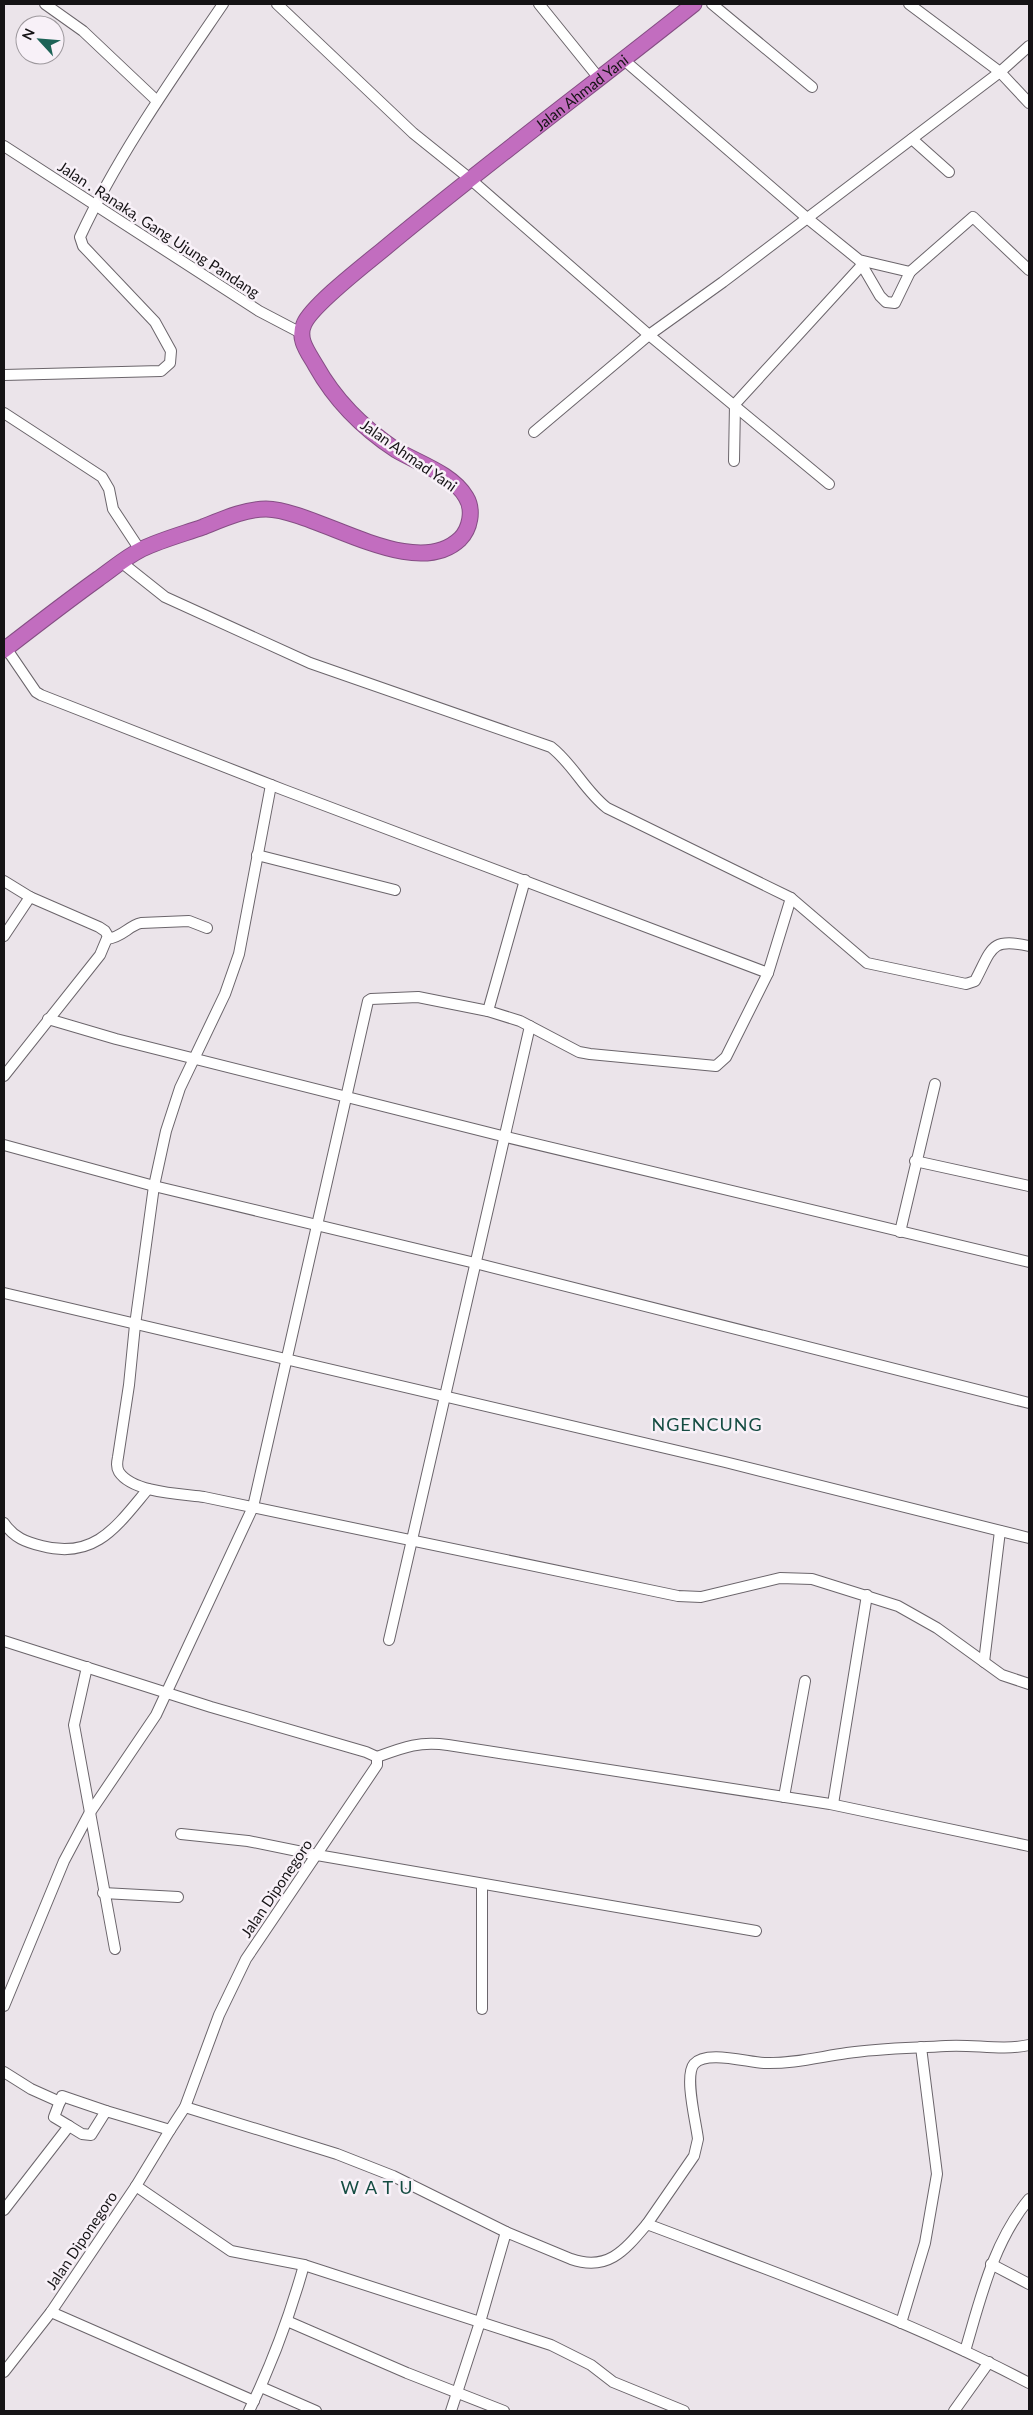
<svg xmlns="http://www.w3.org/2000/svg" width="1033" height="2415" font-family="Lato,sans-serif">
  <style>
    .lines { fill: none; stroke-linecap: round; stroke-linejoin: round }
    .minor-casing { stroke: #6b656b; stroke-width: 12 }
    .highway-casing { stroke: #854e84; stroke-width: 17 }
    .minor { stroke: #fff; stroke-width: 10 }
    .highway { stroke: #c26dbf; stroke-width: 15 }
    .labels { text-anchor: middle; dominant-baseline: central; stroke-width: 5; stroke-linejoin: round; paint-order: stroke }
    .street-label { font-size: 15px; fill: #151315; stroke: #f8f1f8 }
    .quarter-label { font-size: 18px; letter-spacing: 1px; fill: #144c42; stroke: #f8f1f8 }
  </style>
  <rect width="100%" height="100%" fill="#ebe4ea"/>
  <g class="lines">
    <g class="minor-casing">
      <g id="minor">
        <path d="M45,4L83,31L157,101"/>
        <path d="M277,4L413,133L469,178L649,335L829,484"/>
        <path d="M539,4L598,77"/>
        <path d="M712,4L812,87"/>
        <path d="M909,4L1000,72L1029,103"/>
        <path d="M624,60L807,218L859,260L910,272L895,303L886,302L880,296L859,260"/>
        <path d="M912,139L949,172"/>
        <path d="M4,146L259,311L301,333"/>
        <path d="M910,272L973,217L1029,270"/>
        <path d="M4,375L161,371L170,363L171,351L155,322L83,246L80,237C118,155 172,79 223,4"/>
        <path d="M4,413L102,477L109,489L113,509L140,550"/>
        <path d="M534,432L649,335L723,282L1000,72L1029,46"/>
        <path d="M734,461L735,404L862,265"/>
        <path d="M121,562L165,597L310,663L551,747C573,764 585,791 607,808L791,898L867,963L966,984L975,981C992,949 990,937 1029,946"/>
        <path d="M6,648L36,692L41,695L284,790L768,973"/>
        <path d="M271,785L239,954L225,994L180,1088L166,1131L154,1186L135,1325L129,1385L118,1457C117,1462 116,1467 119,1472C133,1493 182,1494 204,1497L678,1596L701,1597L780,1578L812,1579L898,1606L937,1628L1002,1675L1029,1684"/>
        <path d="M257,855L395,890"/>
        <path d="M4,881L30,897L99,927L105,931L108,936L100,955L4,1076"/>
        <path d="M4,936L30,897"/>
        <path d="M107,939C123,937 128,926 141,923L189,921L207,928"/>
        <path d="M488,1011L525,880"/>
        <path d="M48,1019L116,1039L506,1137L1029,1262"/>
        <path d="M4,1145L154,1186L475,1263L1029,1403"/>
        <path d="M915,1161L1029,1186"/>
        <path d="M900,1232L935,1084"/>
        <path d="M4,1293L725,1462L1029,1538"/>
        <path d="M4,1523C14,1538 26,1542 42,1546C95,1560 117,1526 148,1489"/>
        <path d="M389,1640L530,1026"/>
        <path d="M4,1641L211,1707L366,1752L377,1757V1765L246,1959L219,2015L185,2107L170,2130L136,2186L51,2312L4,2372"/>
        <path d="M984,1662L1000,1531"/>
        <path d="M87,1667L74,1725L115,1949"/>
        <path d="M377,1757C404,1747 419,1741 448,1745L830,1804L1029,1846"/>
        <path d="M784,1797L805,1681"/>
        <path d="M833,1804L867,1595"/>
        <path d="M181,1834L248,1841L317,1855L756,1931"/>
        <path d="M482,1884V2009"/>
        <path d="M103,1893L178,1897"/>
        <path d="M4,2006L64,1861L89,1814L156,1715L253,1507L368,1001L371,999L418,997L488,1011L520,1021L579,1052L590,1054L716,1066L726,1057L768,973L791,898"/>
        <path d="M4,2072L31,2089L60,2102"/>
        <path d="M185,2107L337,2154L393,2176L506,2232"/>
        <path d="M69,2126L54,2117L62,2096L106,2111"/>
        <path d="M136,2186L231,2251L304,2265C290,2315 272,2364 249,2411"/>
        <path d="M4,2210L69,2126L82,2134L91,2135L106,2111L170,2130"/>
        <path d="M647,2224L694,2156L698,2139C696,2122 684,2076 694,2064C706,2050 746,2062 764,2063C792,2064 819,2057 847,2053C879,2048 913,2048 946,2046C974,2044 1001,2051 1029,2045"/>
        <path d="M991,2264L1029,2284"/>
        <path d="M304,2265L551,2345L591,2365L613,2382L684,2411"/>
        <path d="M51,2312L254,2401"/>
        <path d="M287,2321L407,2373L504,2411"/>
        <path d="M901,2323L925,2243L937,2174L921,2047"/>
        <path d="M965,2351C981,2297 993,2243 1029,2199"/>
        <path d="M261,2387L316,2411"/>
        <path d="M451,2411L480,2322L506,2232L571,2259C608,2272 625,2250 647,2224C776,2273 907,2319 1029,2383"/>
        <path d="M954,2411L989,2362"/>
      </g>
    </g>
    <g class="highway-casing">
      <g id="highway">
        <path id="s1" d="M4,650C35,626 66,602 98,579C112,569 126,557 142,549C161,540 183,534 203,527C223,519 245,509 266,509C317,510 414,583 460,539C470,529 474,510 466,497C453,474 418,463 396,450C363,428 335,400 316,366C308,352 297,339 304,324C312,305 367,263 385,248C486,164 591,86 694,4"/>
      </g>
    </g>
    <use href="#minor" class="minor"/>
    <use href="#highway" class="highway"/>
  </g>
  <g class="labels">
    <g class="street-label">
      <text stroke="none"><textPath href="#s1" startOffset="1162">Jalan Ahmad Yani</textPath></text>
      <text transform="translate(159 229) rotate(33)">Jalan . Ranaka, Gang Ujung Pandang</text>
      <text transform="translate(409 455) rotate(35)">Jalan Ahmad Yani</text>
      <text transform="translate(276 1888) rotate(-56)">Jalan Diponegoro</text>
      <text transform="translate(81 2240) rotate(-56)">Jalan Diponegoro</text>
    </g>
    <g class="quarter-label">
      <text x="707" y="1424">NGENCUNG</text>
      <text x="377" y="2187">W A T U</text>
    </g>
  </g>
  <rect width="1033" height="2415" fill="none" stroke="#151315" stroke-width="10"/>
  <g transform="translate(40 40) rotate(296)"><circle r="24" fill="#f8f1f8" stroke="#9d989d"/>
  <path d="M0-4L9 19L0 12L-9 19Z" fill="#1d6357"/>
  <text y="-8" font-size="14" font-weight="bold" text-anchor="middle" fill="#151315">N</text>
  </g>
</svg>
